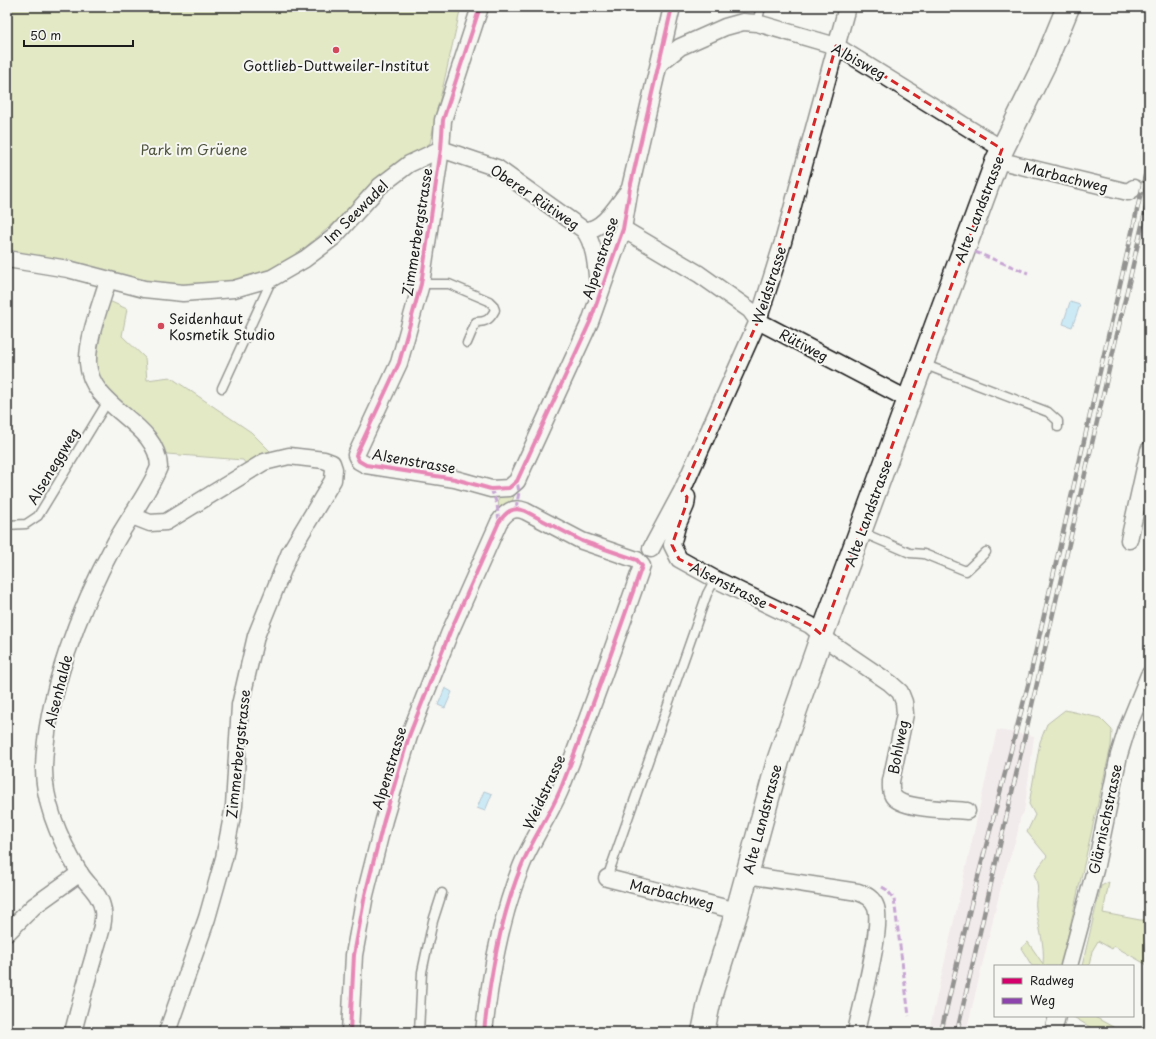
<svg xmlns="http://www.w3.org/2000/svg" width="1156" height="1039" font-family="'Playpen Sans',sans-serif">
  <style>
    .built { fill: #ecdde4 }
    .green { fill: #cad98d; stroke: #737a54 }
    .water { fill: #99dafb; stroke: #678ea2 }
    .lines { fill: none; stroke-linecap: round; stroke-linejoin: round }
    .service-casing { stroke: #1c1c1c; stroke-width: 11 }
    .minor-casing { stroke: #1c1c1c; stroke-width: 19 }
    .secondary-casing { stroke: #1c1c1c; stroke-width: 25 }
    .service { stroke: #f6f6f2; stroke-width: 8 }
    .minor { stroke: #f6f6f2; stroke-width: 16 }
    .secondary { stroke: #f6f6f2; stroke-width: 22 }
    .rail-casing { stroke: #1c1c1c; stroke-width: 4.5 }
    .rail { stroke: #f6f6f2; stroke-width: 3; stroke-dasharray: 9; stroke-linecap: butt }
    .quiet { stroke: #8e44ad; stroke-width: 3; stroke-dasharray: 6 3; stroke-linecap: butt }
    .cycleway-casing { stroke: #f6f6f2; stroke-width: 6 }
    .cycleway { stroke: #d6006c; stroke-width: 4 }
    .marked { fill: none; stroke: #d62828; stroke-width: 3; stroke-dasharray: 8 5; stroke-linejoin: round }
    .poi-dot { fill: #d1495b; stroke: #f6f6f2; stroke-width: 1.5 }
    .labels { text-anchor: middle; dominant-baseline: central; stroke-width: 4; stroke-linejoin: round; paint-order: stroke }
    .street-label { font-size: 14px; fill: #1c1c1c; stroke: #f6f6f2 }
    .poi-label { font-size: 14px; fill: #1c1c1c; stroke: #f6f6f2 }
    .park-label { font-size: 14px; fill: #50553e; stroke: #f6f6f2 }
  </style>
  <rect width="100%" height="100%" fill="#f6f6f2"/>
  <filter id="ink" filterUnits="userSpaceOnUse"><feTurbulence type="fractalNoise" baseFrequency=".025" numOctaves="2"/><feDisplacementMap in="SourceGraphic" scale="8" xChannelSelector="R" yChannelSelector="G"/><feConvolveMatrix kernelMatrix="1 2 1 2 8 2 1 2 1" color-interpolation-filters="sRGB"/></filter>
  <g filter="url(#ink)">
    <path class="built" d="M997,730L1034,736L1024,812L1020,818L1017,835L1002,882L966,1032H929Z"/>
    <g class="green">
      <path d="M7,7H461L430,143L260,285L185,293L7,250Z"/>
      <path d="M107,300L127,309L122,336L145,358L147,380L170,377L251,432L270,451L247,466L243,460L167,454L147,430L92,395L91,359Z"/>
      <path d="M516,490L511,505L499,510L498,497Z"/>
      <path d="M1065,710L1100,718L1112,730L1111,746L1061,966H1032L1021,948L1028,942L1043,964C1045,944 1039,929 1036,909C1034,893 1042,893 1034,874L1047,856L1027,832L1035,815L1029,804L1040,742L1047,724Z"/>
      <path d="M1109,882L1103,913L1140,920H1149V966L1114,946L1112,949L1098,941L1092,951L1089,966H1082L1101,886Z"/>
      <path d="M1072,1016H1093L1122,1032H1098Z"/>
    </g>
    <g class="water">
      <path d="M1070,302L1080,305L1072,327L1063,324Z"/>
      <path d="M445,688L452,692L445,708L438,705Z"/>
      <path d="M484,791L492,794L485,811L477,808Z"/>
    </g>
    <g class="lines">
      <g class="service-casing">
        <g id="service">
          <path d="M757,23L761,7"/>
          <path d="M421,284H449L489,301L493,305L495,310C490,319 487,322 476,322L467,343"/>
          <path d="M923,364L1048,412L1058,421V427"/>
          <path d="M222,388L272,279"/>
          <path d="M7,525L26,524L38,516L108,401"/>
          <path d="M861,532L910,553L924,554L966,571L986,552"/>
          <path d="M607,878L707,594L715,579"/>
          <path d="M419,1032L422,972L433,921L442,893"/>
        </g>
      </g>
      <g class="minor-casing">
        <g id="minor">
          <path d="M480,7L443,120L441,149L421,284L399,363L356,455L359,461L366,465L455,479L491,489L509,488L517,481L590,322L623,229L630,188L672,7"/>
          <path d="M660,63L680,47L725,27L743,22L757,23L836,46L1002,149"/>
          <path d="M441,149L497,168L584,230C597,248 596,273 599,294"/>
          <path d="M997,160L1128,192L1134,188"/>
          <path d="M623,229L699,274L750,310L758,321L909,400"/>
          <path d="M584,230C604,231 618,203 630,189"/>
          <path d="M7,259L68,269L144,289L183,293L234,289L272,278L305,259L334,237L380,186L409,164L441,149"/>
          <path d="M687,497L686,505L677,526L672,545L679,559L715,579L810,625L831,643L890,683L900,692L904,702L905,714L891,781C891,786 890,791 893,796C902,810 951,809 967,811"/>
          <path d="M132,516L150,523L166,522L264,462L289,456L324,460L332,463L334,469L333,480L290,552L256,636L240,705L234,806L224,858L207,918L167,1032"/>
          <path d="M1129,540L1149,450"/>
          <path d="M651,549L682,491L758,321L783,242L847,7"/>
          <path d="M747,875L858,892C866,895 873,898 876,907C883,928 861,1007 856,1032"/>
          <path d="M607,878L737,911"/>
          <path d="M7,933L34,906L80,873"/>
          <path d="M1069,966L1095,870L1119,755L1127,729L1149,675"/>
          <path d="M73,1032C80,1005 87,979 95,952C98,939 105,924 103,911C101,894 88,886 79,872C61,842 44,805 44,769C45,697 80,607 115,543C129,517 148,494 159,467C158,421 91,410 88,363C87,338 101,304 108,280"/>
          <path d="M350,1032L354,955L365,895L384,820L409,736L450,632L499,522C506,512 513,506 525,511L582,541L637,560L642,566C616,640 590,715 561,788C550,815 532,839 521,867C500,919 490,976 484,1032"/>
          <path d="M1053,1032L1057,1016"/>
        </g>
      </g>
      <g class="secondary-casing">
        <path id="secondary" d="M703,1032L711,994L737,911L778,761L822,635L997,160L1045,63L1068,7"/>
      </g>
      <use href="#service" class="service"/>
      <use href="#minor" class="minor"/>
      <use href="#secondary" class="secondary"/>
      <g class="rail-casing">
        <g id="rail">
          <path d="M941,1032L973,896L1028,685L1149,158"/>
          <path d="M957,1032L1149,195"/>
        </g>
      </g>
      <use href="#rail" class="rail"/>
      <g class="quiet">
        <path d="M975,252L1028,273"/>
        <path d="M491,489L497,504L499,522"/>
        <path d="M516,508L519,492L517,481"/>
        <path d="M882,887L887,890L894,899L909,1016"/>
      </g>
      <g class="cycleway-casing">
        <g id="cycleway">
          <path d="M480,7L443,120L441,149L421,284L399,363L356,455L359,461L366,465L455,479L491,489L509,488L517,481L590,322L623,229L630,188L672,7"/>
          <path d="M350,1032L354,955L365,895L384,820L409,736L450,632L499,522C506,512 513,506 525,511L582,541L637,560L642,566C616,640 590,715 561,788C550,815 532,839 521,867C500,919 490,976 484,1032"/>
        </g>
      </g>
      <use href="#cycleway" class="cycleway"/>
    </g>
  </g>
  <path d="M0 0H1156V1039H0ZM836,46L1002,149L822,635L810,625L679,559L672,545L686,505L687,497L682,491L758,321Z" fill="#f6f6f2" fill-opacity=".55" fill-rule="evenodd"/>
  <path class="marked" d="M836,46L1002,149L822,635L810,625L679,559L672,545L686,505L687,497L682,491L758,321Z"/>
  <g class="poi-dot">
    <circle cx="336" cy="50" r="4"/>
    <circle cx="161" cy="326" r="4"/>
  </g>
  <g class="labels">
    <g class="street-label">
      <text transform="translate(859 61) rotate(29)">Albisweg</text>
      <text transform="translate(1066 177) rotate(14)">Marbachweg</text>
      <text transform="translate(535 197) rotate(34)">Oberer Rütiweg</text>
      <text transform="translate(979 209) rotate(-69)">Alte Landstrasse</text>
      <text transform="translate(356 212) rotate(-45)">Im Seewadel</text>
      <text transform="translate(417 232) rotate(-81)">Zimmerbergstrasse</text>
      <text transform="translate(600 258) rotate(-72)">Alpenstrasse</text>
      <text transform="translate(769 285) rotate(-72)">Weidstrasse</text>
      <text transform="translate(804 345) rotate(28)">Rütiweg</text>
      <text transform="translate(414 461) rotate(10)">Alsenstrasse</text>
      <text transform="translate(53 466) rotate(-59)">Alseneggweg</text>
      <text transform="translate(868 513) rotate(-70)">Alte Landstrasse</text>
      <text transform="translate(729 585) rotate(27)">Alsenstrasse</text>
      <text transform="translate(58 691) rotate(-76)">Alsenhalde</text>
      <text transform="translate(898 747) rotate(-79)">Bohlweg</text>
      <text transform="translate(238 754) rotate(-84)">Zimmerbergstrasse</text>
      <text transform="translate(389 768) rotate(-73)">Alpenstrasse</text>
      <text transform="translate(544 792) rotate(-65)">Weidstrasse</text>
      <text transform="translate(762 819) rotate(-75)">Alte Landstrasse</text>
      <text transform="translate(1105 819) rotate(-78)">Glärnischstrasse</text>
      <text transform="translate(672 894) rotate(14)">Marbachweg</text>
    </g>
    <g class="poi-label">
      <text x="336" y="65">Gottlieb-Duttweiler-Institut</text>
      <text x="169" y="318" text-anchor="start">Seidenhaut<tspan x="169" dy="16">Kosmetik Studio</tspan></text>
    </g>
    <g class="park-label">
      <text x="194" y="149">Park im Grüene</text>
    </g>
  </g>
  <rect width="1156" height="1039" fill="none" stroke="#f6f6f2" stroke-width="24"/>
  <rect x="12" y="12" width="1132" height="1015" fill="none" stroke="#1c1c1c" stroke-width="1.5" filter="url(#ink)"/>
  <rect x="994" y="965" width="140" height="52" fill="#f6f6f2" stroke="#9f9f9c"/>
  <rect x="1002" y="978" width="20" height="6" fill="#d6006c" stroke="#9f9f9c"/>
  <text x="1030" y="985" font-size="12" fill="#1c1c1c">Radweg</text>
  <rect x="1002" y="998" width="20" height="6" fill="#8e44ad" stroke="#9f9f9c"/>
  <text x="1030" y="1005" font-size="12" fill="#1c1c1c">Weg</text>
  <path d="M24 40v6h109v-6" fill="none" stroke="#1c1c1c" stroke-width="2"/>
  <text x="30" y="40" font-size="12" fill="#1c1c1c" stroke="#f6f6f2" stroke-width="3" paint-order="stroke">50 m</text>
</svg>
